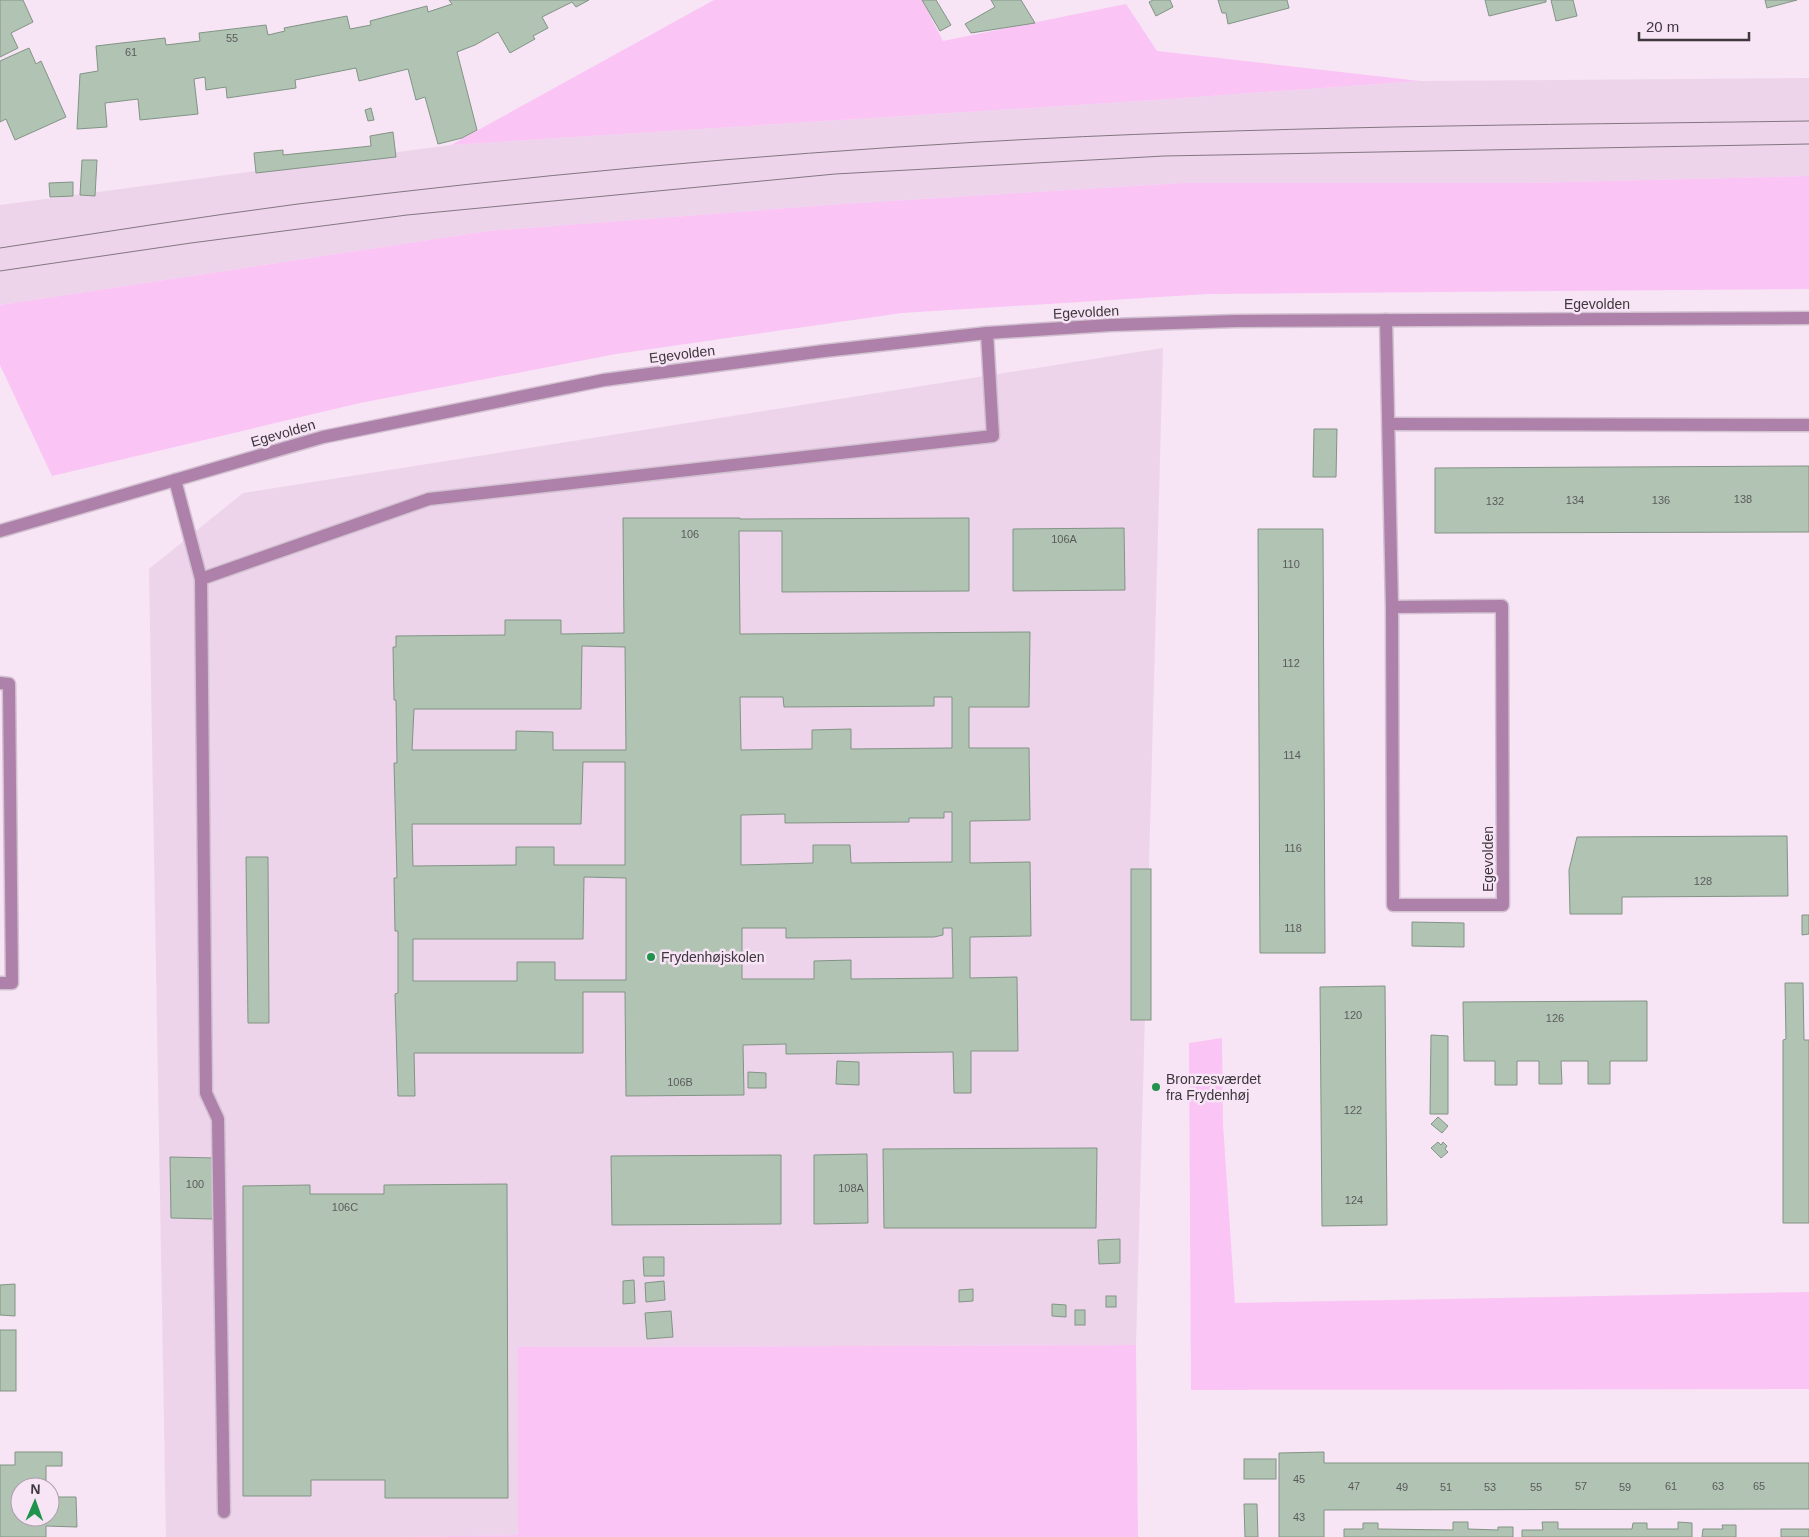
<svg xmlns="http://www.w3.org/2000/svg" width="1809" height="1537" font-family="Arial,sans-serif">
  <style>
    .built { fill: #edd4ea }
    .green { fill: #fac5f5 }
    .building { fill: #b1c4b4; stroke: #819485; fill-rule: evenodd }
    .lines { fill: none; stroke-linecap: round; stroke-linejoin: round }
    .minor-casing { stroke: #d2c1d0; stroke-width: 15 }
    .minor { stroke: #ae81aa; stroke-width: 12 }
    .tram { stroke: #827680; stroke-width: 1 }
    .poi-dot { fill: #21934d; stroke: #f7e4f5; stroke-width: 2 }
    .labels { text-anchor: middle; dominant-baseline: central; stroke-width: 5; stroke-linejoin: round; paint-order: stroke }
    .number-label { font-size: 11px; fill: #5b5a5b }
    .street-label { font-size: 14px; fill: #3e373d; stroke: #f7e4f5 }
    .poi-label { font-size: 14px; fill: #3e373d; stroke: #f7e4f5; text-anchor: start }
  </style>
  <rect width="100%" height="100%" fill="#f7e4f5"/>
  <g class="built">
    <path d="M1809,78V176L1523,183H1182L841,204L488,231L0,305V205L451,145L1155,100L1420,81Z"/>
    <path d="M1163,348L1136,1345L518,1347V1535L400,1537H166L149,569L243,493Z"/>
  </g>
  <g class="green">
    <path d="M714,0H922L943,41L1126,4L1157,51L1420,81L1155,100L451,145Z"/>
    <path d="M1809,176V289L1207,294L902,313L616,354L360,403L52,476L0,365V305L488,231L841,204L1182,183H1523Z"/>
    <path d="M1222,1038L1223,1124L1235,1303L1809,1292V1389L1191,1390L1189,1043Z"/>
    <path d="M1136,1345L1138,1537H400L518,1535V1347Z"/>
  </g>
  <g class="building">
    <path d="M0,0H23L33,22L11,33L18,48L0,57Z"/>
    <path d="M449,0H589L576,7L572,2L542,17L548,28L533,36L535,39L510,53L498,32L475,45L457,52L477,130L462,138L438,144L425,97L416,100L408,69L359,81L356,68L295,80L296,88L227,98L226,87L206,90L205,77L194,79L198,114L140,120L138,99L105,103L107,127L77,129L80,74L98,71L96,46L165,38L166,45L200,41L199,33L266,25L268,35L285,31L284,28L347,16L350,29L371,25L370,21L427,6L428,12L452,4Z"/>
    <path d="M922,0H936L951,25L940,31Z"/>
    <path d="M991,0H1021L1035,23L971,33L965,24L995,7Z"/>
    <path d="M1153,0H1170L1173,7L1156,16L1149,2Z"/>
    <path d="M1218,0H1287L1289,8L1228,24L1226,13H1222Z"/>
    <path d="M1485,0H1546V2L1489,16Z"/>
    <path d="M1551,0H1573L1577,16L1556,21Z"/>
    <path d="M1765,0H1797L1767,8Z"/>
    <path d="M29,48L36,64L41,61L66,117L15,140L6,119L0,122V61Z"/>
    <path d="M371,108L374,120L368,121L365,110Z"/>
    <path d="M393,132L396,157L256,173L254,153L283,150V155L371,146L370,136Z"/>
    <path d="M82,160H97L95,196L80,195Z"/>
    <path d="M73,182V196L50,197L49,183Z"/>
    <path d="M1314,429H1337L1336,477H1313Z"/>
    <path d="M1809,466V532L1435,533V468Z"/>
    <path d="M623,518H740V519L969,518V591L782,592V531H739L740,634L1030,632L1029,707H969V748H1029L1030,820L970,821V863L1030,862L1031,936L970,937V978L1017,977L1018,1051H971V1093H954L953,1052L786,1054V1044L743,1045L744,1095L626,1096L625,992H583V1053H414L415,1096H398L395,994L398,993V931H395L394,878H397L394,763H397L396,700H394L393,647H396V636L505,635V620H561V634L624,633ZM582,646L625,647L626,750H553V732L516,731V750H412L414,709H581ZM740,697H783L784,707L934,706V697H952V748L851,749V729L812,730V749L741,750ZM583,762H625V865H554V847H516V865L413,866L412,824H581ZM944,812H952V862L851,863L850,845H813V863L741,865V815L785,814V823L909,822V818H944ZM584,877L626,878V980H555V962H517V981H413V939H583ZM742,928H786V938L934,937L943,935V928H952L953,978L851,979V960L814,961V979H742Z"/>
    <path d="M1124,528L1125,590L1013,591V529Z"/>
    <path d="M1258,529H1323L1325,953H1260Z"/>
    <path d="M1787,836L1788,896L1622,897V914H1570L1569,870L1577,837Z"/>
    <path d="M246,857H268L269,1023H248Z"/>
    <rect x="1131" y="869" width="20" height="151"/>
    <path d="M1802,915H1809V934L1802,935Z"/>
    <path d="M1412,922L1464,923V947L1412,946Z"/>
    <path d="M1785,983H1803L1804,1040H1809V1223H1783V1040L1786,1039Z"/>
    <path d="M1385,986L1387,1225L1322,1226L1320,987Z"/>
    <path d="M1647,1001V1061H1610V1084H1588V1061H1561L1562,1084H1539V1061H1517V1085H1495V1061H1464L1463,1002Z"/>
    <path d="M1431,1035L1448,1036V1114H1430Z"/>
    <path d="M837,1061L859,1062V1085L836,1084Z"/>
    <path d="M748,1072L766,1073V1088H748Z"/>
    <path d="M1438,1117L1448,1126L1442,1133L1431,1124Z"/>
    <path d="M1438,1142L1441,1145L1443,1142L1447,1146L1445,1149L1448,1152L1441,1158L1431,1148Z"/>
    <path d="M1097,1148L1096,1228H884L883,1149Z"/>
    <path d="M867,1154L868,1223L814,1224V1155Z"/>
    <path d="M781,1155V1224L612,1225L611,1156Z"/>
    <path d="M170,1157L214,1158V1219L171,1218Z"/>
    <path d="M507,1184L508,1498H385V1480H311V1496H243V1186L310,1185V1194H384V1185Z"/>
    <path d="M1120,1239V1263L1099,1264L1098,1240Z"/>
    <path d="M643,1257H664V1276H644Z"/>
    <path d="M634,1280L635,1303L623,1304V1281Z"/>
    <path d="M664,1281L665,1300L646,1302L645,1283Z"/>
    <path d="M15,1284V1316L0,1315V1285Z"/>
    <path d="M973,1289V1301L959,1302V1290Z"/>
    <rect x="1106" y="1296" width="10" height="11"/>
    <path d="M1052,1304L1066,1305V1317L1052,1316Z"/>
    <rect x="1075" y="1310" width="10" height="15"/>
    <path d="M671,1311L673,1337L647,1339L645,1313Z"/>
    <rect x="0" y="1330" width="16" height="61"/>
    <path d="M15,1452H62V1466H46V1487H20V1517H50V1497H76L77,1527L46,1526V1537H0V1465H15Z"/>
    <path d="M1324,1452V1463H1809V1509L1324,1510V1537H1279V1453Z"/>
    <rect x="1244" y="1459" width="32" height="20"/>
    <path d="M1244,1504H1257L1258,1537H1245Z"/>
    <path d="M1453,1522H1468V1529L1498,1530V1527H1513V1537H1344V1529H1363V1523H1378V1529L1453,1530Z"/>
    <path d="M1542,1522H1558V1529H1632L1633,1523H1647V1529H1678V1522L1692,1523V1537H1522V1530H1543Z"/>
    <path d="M1722,1525H1736V1537H1702L1703,1529H1723Z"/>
    <rect x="1781" y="1529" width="28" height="8"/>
  </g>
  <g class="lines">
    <g class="minor-casing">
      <g id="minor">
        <path d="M1386,320L1392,607L1393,905H1503L1502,606L1392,607"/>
        <path d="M1389,424L1809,425"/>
        <path d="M175,480L201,579"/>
        <path d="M0,531L323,437L604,380L824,351L987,333L1111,325L1236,321L1809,318"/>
        <path d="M0,683L9,684L12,983H0"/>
        <path d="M224,1512L218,1119L206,1093L201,579L429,499L993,436L987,333"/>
      </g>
    </g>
    <use href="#minor" class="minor"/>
    <g class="tram">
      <path d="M0,248C99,233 198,217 298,204C524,176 752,155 979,142C1255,126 1532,125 1809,121"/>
      <path d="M0,271L191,243L407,215L835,174L1164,156L1809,144"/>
    </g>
  </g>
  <g class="poi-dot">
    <circle cx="651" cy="957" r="5"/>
    <circle cx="1156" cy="1087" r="5"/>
  </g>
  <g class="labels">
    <g class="number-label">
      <text x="232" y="38">55</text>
      <text x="131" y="52">61</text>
      <text x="1743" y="499">138</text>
      <text x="1575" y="500">134</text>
      <text x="1661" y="500">136</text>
      <text x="1495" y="501">132</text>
      <text x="690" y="534">106</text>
      <text x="1064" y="539">106A</text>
      <text x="1291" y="564">110</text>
      <text x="1291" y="663">112</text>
      <text x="1292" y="755">114</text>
      <text x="1293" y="848">116</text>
      <text x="1703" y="881">128</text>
      <text x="1293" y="928">118</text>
      <text x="1353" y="1015">120</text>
      <text x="1555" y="1018">126</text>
      <text x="680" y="1082">106B</text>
      <text x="1353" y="1110">122</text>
      <text x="195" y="1184">100</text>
      <text x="851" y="1188">108A</text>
      <text x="1354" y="1200">124</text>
      <text x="345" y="1207">106C</text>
      <text x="1299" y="1479">45</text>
      <text x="1354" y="1486">47</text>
      <text x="1581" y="1486">57</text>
      <text x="1671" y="1486">61</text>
      <text x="1718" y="1486">63</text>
      <text x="1759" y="1486">65</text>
      <text x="1402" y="1487">49</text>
      <text x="1446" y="1487">51</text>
      <text x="1490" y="1487">53</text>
      <text x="1536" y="1487">55</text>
      <text x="1625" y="1487">59</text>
      <text x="1299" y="1517">43</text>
    </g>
    <g class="street-label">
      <text x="1597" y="304">Egevolden</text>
      <text transform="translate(1086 312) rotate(-3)">Egevolden</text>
      <text transform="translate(682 354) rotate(-7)">Egevolden</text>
      <text transform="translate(283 433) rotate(-16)">Egevolden</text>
      <text transform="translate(1488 859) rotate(-90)">Egevolden</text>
    </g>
    <g class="poi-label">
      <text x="661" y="957">Frydenhøjskolen</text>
      <text x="1166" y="1079">Bronzesværdet<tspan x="1166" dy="16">fra Frydenhøj</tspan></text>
    </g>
  </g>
  <g transform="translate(35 1502) rotate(2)"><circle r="24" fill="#f7e4f5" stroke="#ad9fab"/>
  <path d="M0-4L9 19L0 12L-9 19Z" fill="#21934d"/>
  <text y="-8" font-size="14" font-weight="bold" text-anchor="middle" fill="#3e373d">N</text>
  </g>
  <path d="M1639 32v8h110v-8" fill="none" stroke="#3e373d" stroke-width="2.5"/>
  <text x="1646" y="32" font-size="15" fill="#3e373d" stroke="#f7e4f5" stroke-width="4" paint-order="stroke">20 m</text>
</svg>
